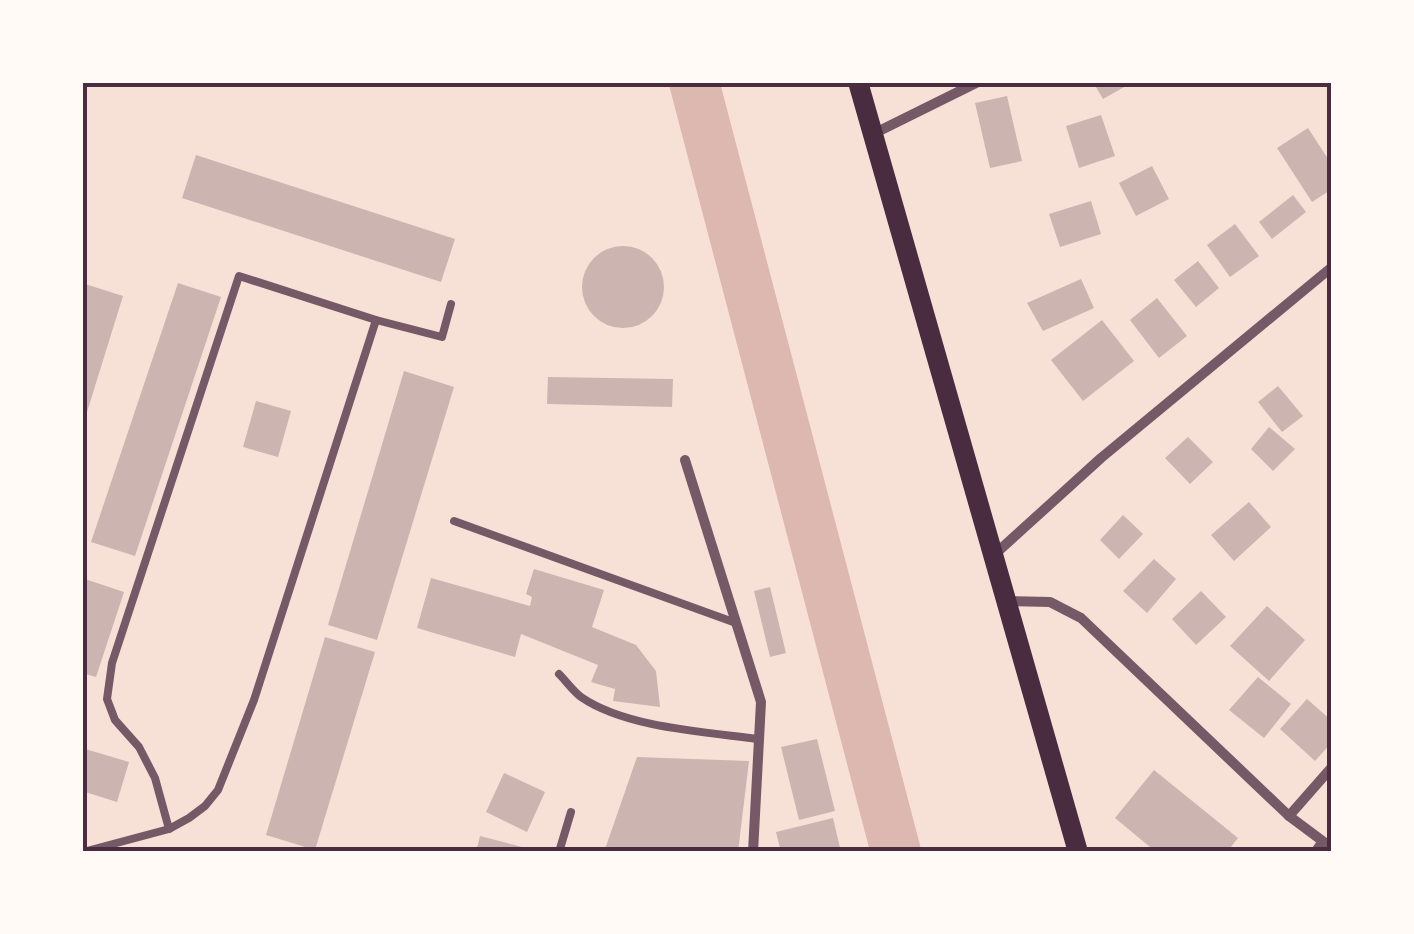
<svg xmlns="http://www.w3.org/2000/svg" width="1414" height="934" font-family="'Fira Sans Condensed',sans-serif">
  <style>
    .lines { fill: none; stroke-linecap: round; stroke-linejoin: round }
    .river { stroke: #dcb8b0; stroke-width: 50 }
    .building { fill: #ccb4b1 }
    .service { stroke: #755966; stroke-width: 8 }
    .minor { stroke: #755966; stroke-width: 10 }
    .secondary { stroke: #4a2c40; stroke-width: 20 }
    .neatline { fill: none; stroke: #4a2c40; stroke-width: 4 }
  </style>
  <rect width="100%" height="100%" fill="#f7e1d7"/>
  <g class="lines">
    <path class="river" d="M694,82L896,852"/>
  </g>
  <g class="building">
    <path d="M1093,82H1133L1103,99Z"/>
    <path d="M1007,96L1022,161L990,168L975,103Z"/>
    <path d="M1101,115L1115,156L1079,168L1066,126Z"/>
    <path d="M1308,128L1332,165V189L1312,202L1277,148Z"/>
    <path d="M196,155L455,239L441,282L182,198Z"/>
    <path d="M1152,166L1169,199L1136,216L1119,183Z"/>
    <path d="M1293,195L1306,212L1272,239L1259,222Z"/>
    <path d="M1091,201L1101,234L1060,247L1049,214Z"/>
    <path d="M1235,224L1259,256L1230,277L1207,245Z"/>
    <circle cx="623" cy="287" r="41"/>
    <path d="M1198,261L1219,288L1196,307L1174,280Z"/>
    <path d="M1081,279L1094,308L1043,331L1027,303Z"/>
    <path d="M82,283L123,296L83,425L82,424Z"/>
    <path d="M178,283L221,297L135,556L91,542Z"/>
    <path d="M1157,298L1187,336L1159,358L1130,320Z"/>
    <path d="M1102,320L1134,361L1083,401L1051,360Z"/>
    <path d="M404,371L454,387L377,640L328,625Z"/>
    <path d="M548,377L673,379L672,407L547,404Z"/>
    <path d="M1278,386L1303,416L1282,432L1258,402Z"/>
    <path d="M256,401L291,411L278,457L243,447Z"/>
    <path d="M1269,427L1295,449L1273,471L1251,449Z"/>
    <path d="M1188,437L1213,462L1190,484L1165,458Z"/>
    <path d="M1249,502L1271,527L1234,561L1211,535Z"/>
    <path d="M1123,515L1143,534L1119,559L1100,540Z"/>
    <path d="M1154,559L1176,579L1147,613L1123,591Z"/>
    <path d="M534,569L604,590L592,627L636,645L656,671L660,707L613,701L615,689L591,682L598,665L521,634L515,657L417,628L431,578L530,606L532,597L526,594Z"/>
    <path d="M82,578L124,592L96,677L82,673Z"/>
    <path d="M770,587L786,653L770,657L754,591Z"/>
    <path d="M1201,591L1226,617L1196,645L1172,619Z"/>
    <path d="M1267,606L1305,640L1269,681L1230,646Z"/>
    <path d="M325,637L375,652L315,850L266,835Z"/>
    <path d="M1258,677L1291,704L1264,738L1229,710Z"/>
    <path d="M1307,699L1332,721V742L1315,761L1280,729Z"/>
    <path d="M817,739L835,811L799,820L781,747Z"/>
    <path d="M82,748L129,762L117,802L82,791Z"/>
    <path d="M637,757L749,761L738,852H604Z"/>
    <path d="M1154,770L1238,838L1227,852H1156L1115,818Z"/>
    <path d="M504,773L545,792L527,832L486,812Z"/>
    <path d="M833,818L841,852H781L776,832Z"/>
    <path d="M480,836L522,847L521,852H476Z"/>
  </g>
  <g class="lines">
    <g class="service">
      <path d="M454,521L736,623"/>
      <path d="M559,674C566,681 573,691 581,697C626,728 706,732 759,739"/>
      <path d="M169,829L155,778L139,747L115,720L107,699L112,663L239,276L376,320L442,337L451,304"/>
      <path d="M83,852L169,829L189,818L205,806L218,790L254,700L376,320"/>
      <path d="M559,852L571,812"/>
      <path d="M1314,852L1322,841"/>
    </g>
    <g class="minor">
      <path d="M873,134L978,82"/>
      <path d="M685,460L761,702L753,852"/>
      <path d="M994,555L1101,458L1332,267"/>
      <path d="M1007,601L1050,602L1081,618L1289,816L1332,848"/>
      <path d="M1289,816L1332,767"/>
    </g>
    <path class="secondary" d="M858,82L1078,852"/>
  </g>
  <rect width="1414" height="934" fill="none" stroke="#fffaf5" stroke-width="170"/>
  <rect x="85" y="85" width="1244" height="764" class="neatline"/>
</svg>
